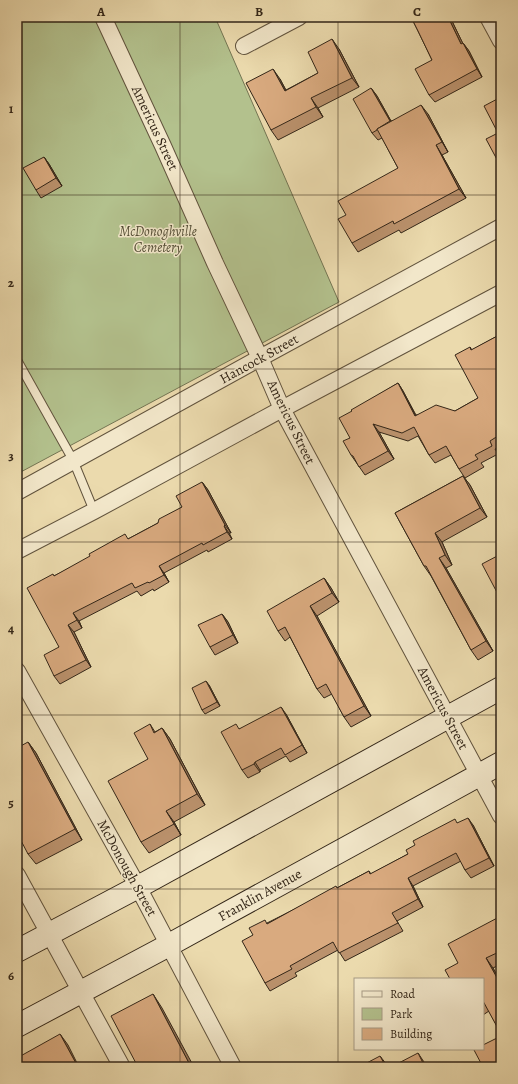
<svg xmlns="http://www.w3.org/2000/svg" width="518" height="1084" font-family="Alegreya,serif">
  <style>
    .green { fill: #b3c18d; stroke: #737452 }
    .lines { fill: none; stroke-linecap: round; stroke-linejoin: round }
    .service-casing { stroke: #61533d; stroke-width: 10 }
    .minor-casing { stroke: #61533d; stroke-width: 18 }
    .secondary-casing { stroke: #332618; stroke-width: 24 }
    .service { stroke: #f2e7ca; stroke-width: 8 }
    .minor { stroke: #f2e7ca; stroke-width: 16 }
    .secondary { stroke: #f2e7ca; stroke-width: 22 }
    .wall { fill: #bb926d; stroke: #332618 }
    .shaded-wall { fill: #987759; stroke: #332618 }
    .building { fill: #d9aa7f; stroke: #332618 }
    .grid { fill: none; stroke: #332618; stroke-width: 1; stroke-opacity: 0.55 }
    .labels { text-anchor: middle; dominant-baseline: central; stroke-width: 3; stroke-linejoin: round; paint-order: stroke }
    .street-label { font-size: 14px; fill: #332618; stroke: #f2e7ca }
    .park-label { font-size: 14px; font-style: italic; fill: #534d35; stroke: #f2e7ca }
    .neatline { fill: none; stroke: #332618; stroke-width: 1.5 }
    .grid-label { font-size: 13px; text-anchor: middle; font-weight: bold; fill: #332618 }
  </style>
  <rect width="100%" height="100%" fill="#ebdaad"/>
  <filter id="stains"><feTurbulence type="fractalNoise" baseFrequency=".005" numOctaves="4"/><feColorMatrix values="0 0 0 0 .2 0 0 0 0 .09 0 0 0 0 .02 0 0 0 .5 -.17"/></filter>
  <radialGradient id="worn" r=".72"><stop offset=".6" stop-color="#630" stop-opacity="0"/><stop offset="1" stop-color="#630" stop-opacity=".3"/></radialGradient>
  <path class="green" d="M17,17H215L339,302L17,474Z"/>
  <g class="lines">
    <g class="service-casing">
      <path id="service" d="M17,360L73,460L94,511"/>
    </g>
    <g class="minor-casing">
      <g id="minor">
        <path d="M103,17L163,146L215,263L260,358L282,409L501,816"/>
        <path d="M488,17L501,41"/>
        <path d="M244,46L299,17"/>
        <path d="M17,492L260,358L501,227"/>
        <path d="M17,551L94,511L282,409L501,293"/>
        <path d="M17,671L138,887L233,1067"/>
        <path d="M17,875L122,1067"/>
      </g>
    </g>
    <g class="secondary-casing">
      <g id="secondary">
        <path d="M17,951L138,887L448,717L501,688"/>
        <path d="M17,1026L169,945L501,763"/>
      </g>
    </g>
    <use href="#service" class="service"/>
    <use href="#minor" class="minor"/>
    <use href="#secondary" class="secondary"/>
  </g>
  <g class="wall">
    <path d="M411,17H450L463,44V43L469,51L482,77L435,102L429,95L432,60L418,31Z"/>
    <path d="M339,49L359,87L318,108L323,117L278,140L271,130L280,79L286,90L318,73Z"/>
    <path d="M371,88L377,96L391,121L428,114L448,152L442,155L466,198L401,233L399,230L358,252L352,243L398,168L382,138L378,140L372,133Z"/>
    <path d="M44,157L49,164L62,186L41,198L36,190Z"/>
    <path d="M501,334V446L495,449L498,454L481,463L484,467L465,478L459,469L451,455L435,463L429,455L418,436L408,441L379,432L394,459L365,475L351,455L350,438L352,411L398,383L403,391L416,415L455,411L478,398L470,347L472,350Z"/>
    <path d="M463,476L470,485L487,517L442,542L452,565L446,568L493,651L478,660L471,650L431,576L424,566L395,513Z"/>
    <path d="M202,482L208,490L231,533H229L232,539L208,552L207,550L164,573L169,582L154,591L153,589L141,596L137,591L79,621L82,628L74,632L91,667L60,684L54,676L59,647L54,576L128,539L158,523L182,507Z"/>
    <path d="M324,578L331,588L339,602L317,616L371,716L351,727L344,717L332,694L324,698L317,689L290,637L285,641L278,631Z"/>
    <path d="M222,614L228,622L238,643L215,655L210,647Z"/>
    <path d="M209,685L220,706L205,714L202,710Z"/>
    <path d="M286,714L307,753L290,762L286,756L260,770V772L248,778L242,770L239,729Z"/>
    <path d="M150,724L155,732L162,728L170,739L205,805L174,822L181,835L149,853L141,842L148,759Z"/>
    <path d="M28,742L36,753L82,840L36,864L28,854Z"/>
    <path d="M458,823L473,825L494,866L471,878L465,870L461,861L413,886L423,907L397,921L403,931L345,961L338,950L295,973L297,976L270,991L265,983L253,935L267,923L337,888L369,871L371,874L408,854Z"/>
    <path d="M501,916V964L493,968L501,983V1034L489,1011L483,1015V979L458,963Z"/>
  </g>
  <g class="shaded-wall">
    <path d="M448,17H450L467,52L461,44Z"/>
    <path d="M332,39L339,49L359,87L352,78Z"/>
    <path d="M463,43L469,51L482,77L477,69Z"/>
    <path d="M273,69L280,79L291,101L285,91Z"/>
    <path d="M371,88L377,96L396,130L391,122Z"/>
    <path d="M311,98L318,108L323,117L316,107Z"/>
    <path d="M421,105L428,114L448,152L442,142Z"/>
    <path d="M436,145L442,155L466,198L459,189Z"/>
    <path d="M44,157L49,164L62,186L56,178Z"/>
    <path d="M398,383L403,391L420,424L415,416Z"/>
    <path d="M373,424L379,432L394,459L388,451Z"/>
    <path d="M463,476L470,485L487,517L480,508Z"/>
    <path d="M202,482L208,490L231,533L225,525Z"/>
    <path d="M224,526L229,533L232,539L227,532Z"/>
    <path d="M435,533L442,542L452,565L445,555Z"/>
    <path d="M439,558L446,568L493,651L486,641Z"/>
    <path d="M159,566L164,573L169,582L164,575Z"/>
    <path d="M324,578L331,588L339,602L332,593Z"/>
    <path d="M310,606L317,616L371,716L364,706Z"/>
    <path d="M73,613L79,621L82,628L77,620Z"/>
    <path d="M222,614L228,622L238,643L233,635Z"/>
    <path d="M68,625L74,632L91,667L86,660Z"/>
    <path d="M206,681L209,685L220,706L217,702Z"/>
    <path d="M281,707L286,714L307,753L302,745Z"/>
    <path d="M162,728L170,739L205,805L197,794Z"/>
    <path d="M28,742L36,753L82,840L75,829Z"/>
    <path d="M255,762L260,770V772L254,764Z"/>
    <path d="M166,811L174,822L181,835L174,824Z"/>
    <path d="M468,818L473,825L494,866L489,858Z"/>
    <path d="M408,878L413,886L423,907L418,899Z"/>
    <path d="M486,958L493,968L501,983V985Z"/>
    <path d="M153,994L162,1008L194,1067H191Z"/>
    <path d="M60,1034L68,1045L79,1067H78Z"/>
    <path d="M418,1053L424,1062L427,1067H425Z"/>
    <path d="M380,1056L387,1065L388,1067H386Z"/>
  </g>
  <g class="building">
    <path d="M411,17H448L461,44L463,43L477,69L429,95L415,69L432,60L418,31Z"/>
    <path d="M332,39L352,78L311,98L316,107L271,130L246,83L273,69L285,91L318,73L308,52Z"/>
    <path d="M371,88L390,121L377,129V130L372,133L353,99Z"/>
    <path d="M501,97V167L486,139L498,133L484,106Z"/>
    <path d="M421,105L442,142L436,145L459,189L394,224L393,221L352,243L338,219L346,215L338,201L398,168L377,129Z"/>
    <path d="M44,157L56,178L36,190L23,168Z"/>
    <path d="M501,334V434L490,441L492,446L475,455L478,459L459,469L446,446L429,455L414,427L402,433L373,424L388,451L359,467L353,456L351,455L343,441L350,438L339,418L352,411L351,410L398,383L415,416L436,405L455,411L478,398L455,355L470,347L471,350Z"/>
    <path d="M463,476L480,508L435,533L445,555L439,558L486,641L471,650L426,566H424L395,513Z"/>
    <path d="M202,482L225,525L224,526L227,532L203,545L202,543L159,566L164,575L149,583L148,582L135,588L132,583L73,613L77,620L68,625L86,660L54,676L44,655L59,647L27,588L53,574L54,576L90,556L89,554L125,534L128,539L158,523L159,519L182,507L176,496Z"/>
    <path d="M501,554V600L482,564Z"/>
    <path d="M324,578L332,593L310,606L364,706L344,717L326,684L317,689L285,627L278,631L267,611Z"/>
    <path d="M222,614L233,635L210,647L198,625Z"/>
    <path d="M206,681L217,702L202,710L192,688Z"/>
    <path d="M281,707L302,745L285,755L281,748L255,762L254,764L242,770L221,732L236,724L239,729Z"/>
    <path d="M150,724L154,733L162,728L197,794L166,811L174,824L141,842L108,781L148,759L134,733Z"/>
    <path d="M28,742L75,829L28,854L17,833V748Z"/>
    <path d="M468,818L489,858L465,870L456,853L408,878L418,899L392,913L398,923L339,953L333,942L290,966L292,969L265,983L242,941L253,935L249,928L265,920L267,924L336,886L337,888L369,871L370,874L408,854L406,850L415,845L413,841L455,819L457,823Z"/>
    <path d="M501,916V951L486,958L501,985V1034L483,1001V979H450L445,970L458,963L448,944Z"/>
    <path d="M153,994L191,1067H138L111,1016Z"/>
    <path d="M60,1034L78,1067H17V1058Z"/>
    <path d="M501,1036V1067H483L474,1050L476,1049H483V1045Z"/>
    <path d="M418,1053L425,1067H391Z"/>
    <path d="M380,1056L386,1067H359Z"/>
  </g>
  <path class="grid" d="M180,17V1067M338,17V1067M17,195H501M17,369H501M17,542H501M17,715H501M17,889H501"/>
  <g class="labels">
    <g class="street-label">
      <text transform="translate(155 128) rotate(65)">Americus Street</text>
      <text transform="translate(259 359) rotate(-29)">Hancock Street</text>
      <text transform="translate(291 422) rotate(64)">Americus Street</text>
      <text transform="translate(443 708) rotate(62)">Americus Street</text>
      <text transform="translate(127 868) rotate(61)">McDonough Street</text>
      <text transform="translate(260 895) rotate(-29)">Franklin Avenue</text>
    </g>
    <g class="park-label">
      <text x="158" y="231">McDonoghville<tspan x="158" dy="16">Cemetery</tspan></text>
    </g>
  </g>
  <rect width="518" height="1084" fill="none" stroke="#ebdaad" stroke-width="44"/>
  <rect x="354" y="978" width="130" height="72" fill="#f2e7ca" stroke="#a69a83"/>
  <rect x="362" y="991" width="20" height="6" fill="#f2e7ca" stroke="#a69a83"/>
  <text x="390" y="998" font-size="12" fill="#332618">Road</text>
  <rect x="362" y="1008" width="20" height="12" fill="#b3c18d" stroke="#a69a83"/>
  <text x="390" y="1018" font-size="12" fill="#332618">Park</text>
  <rect x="362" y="1028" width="20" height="12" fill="#d9aa7f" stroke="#a69a83"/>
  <text x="390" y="1038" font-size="12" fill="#332618">Building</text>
  <rect x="22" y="22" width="474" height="1040" class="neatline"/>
  <g class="grid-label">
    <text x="101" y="16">A</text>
    <text x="259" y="16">B</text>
    <text x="417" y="16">C</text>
    <text x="11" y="113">1</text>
    <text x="11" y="287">2</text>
    <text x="11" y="460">3</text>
    <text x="11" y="633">4</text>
    <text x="11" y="807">5</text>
    <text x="11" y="980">6</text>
  </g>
  <rect width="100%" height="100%" filter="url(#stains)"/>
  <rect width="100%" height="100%" fill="url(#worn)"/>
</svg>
